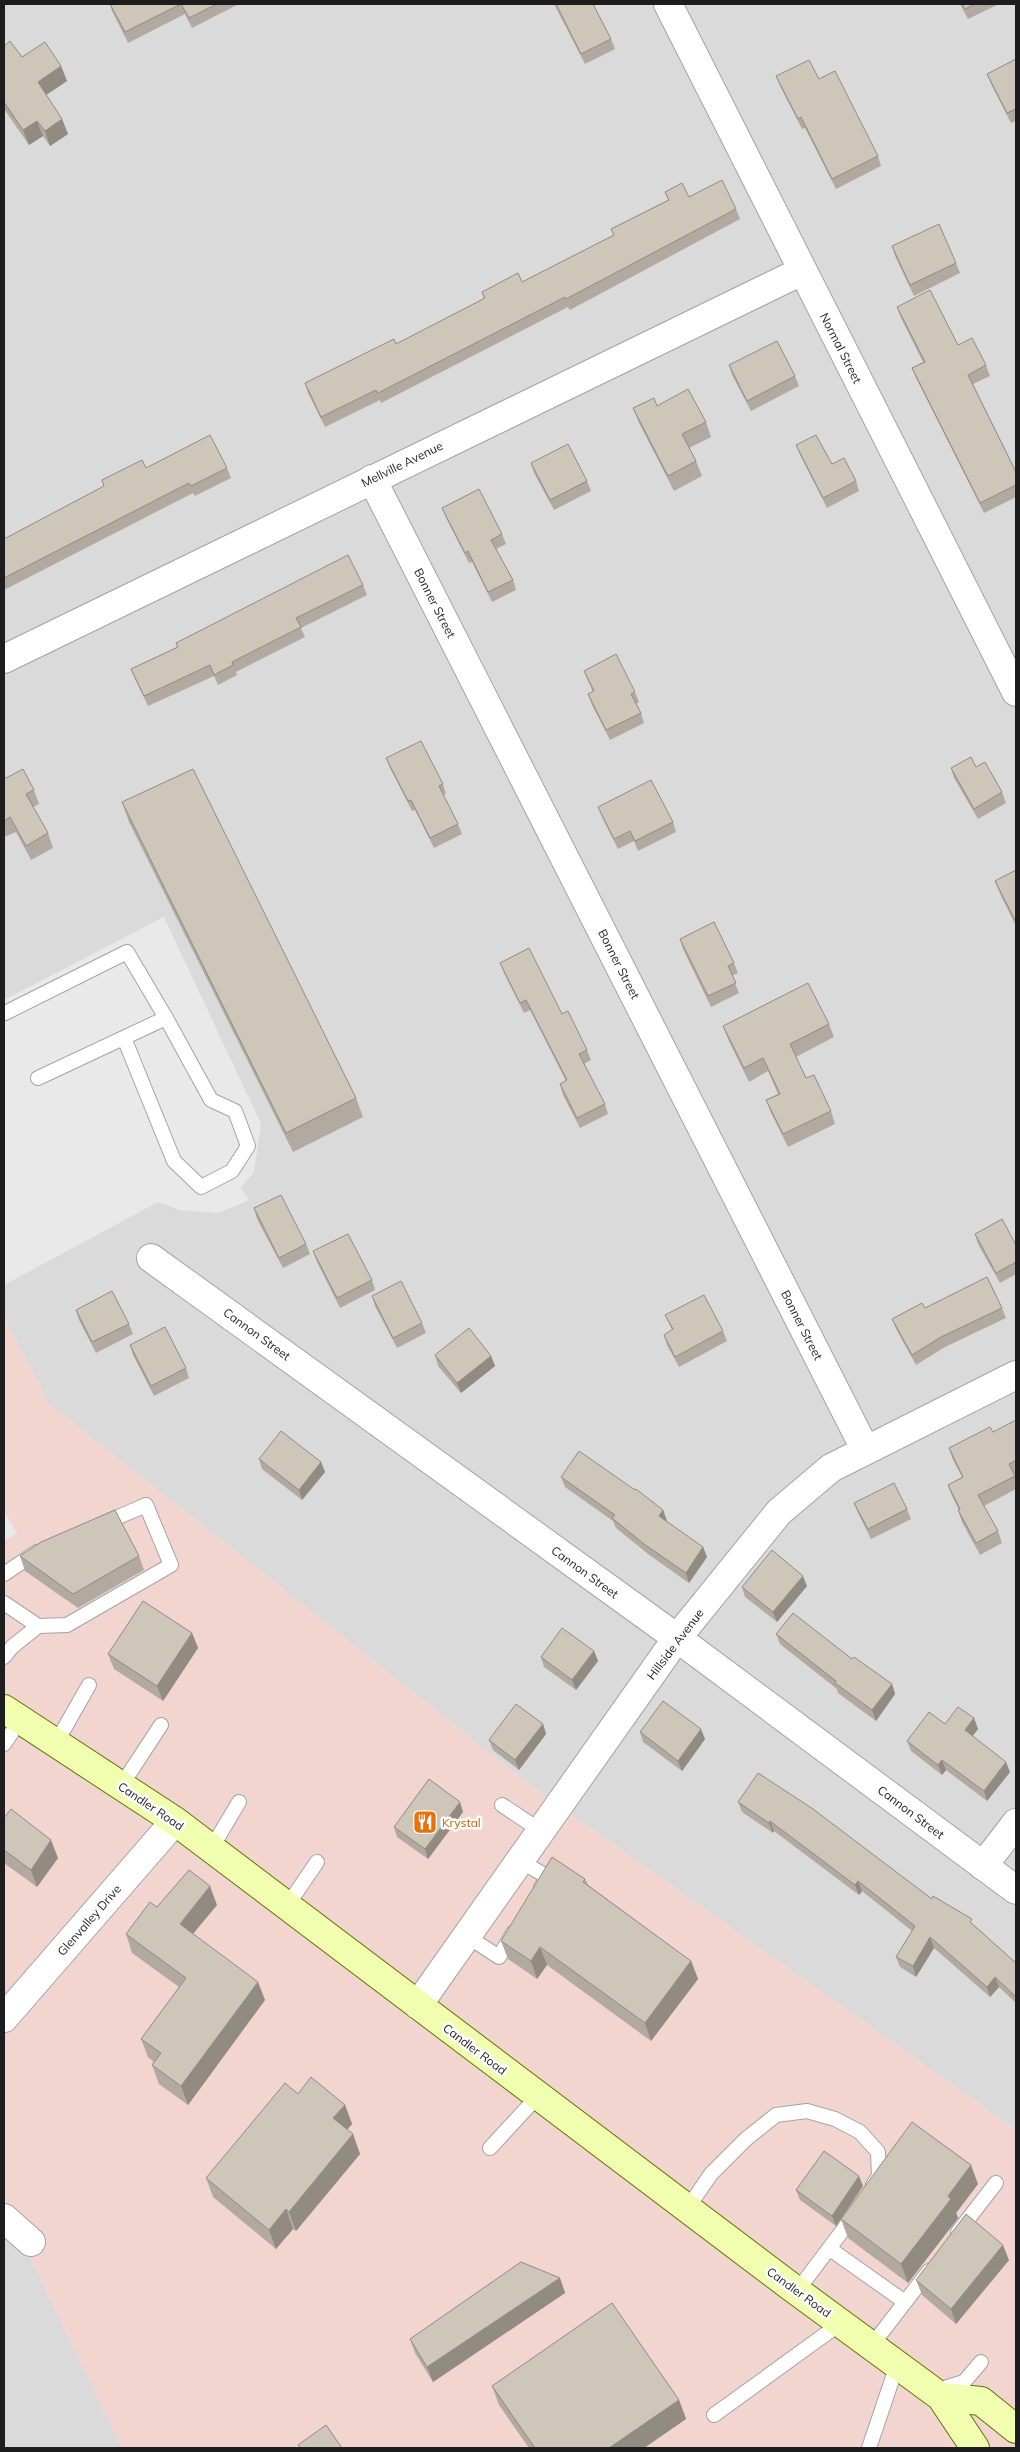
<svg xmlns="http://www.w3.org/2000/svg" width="1020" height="2452" font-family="Mulish,sans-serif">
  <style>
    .residential { fill: #dbdada }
    .commercial { fill: #f2d5cf }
    .parking { fill: #e9e9e9 }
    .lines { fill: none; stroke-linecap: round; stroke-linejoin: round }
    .lane-casing { stroke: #a4a4a4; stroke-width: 16 }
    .street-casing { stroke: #a4a4a4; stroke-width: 30 }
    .secondary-casing { stroke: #5b7700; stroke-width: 30 }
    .lane { stroke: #fff; stroke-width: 14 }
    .street { stroke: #fff; stroke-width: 28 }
    .secondary { stroke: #f1feb0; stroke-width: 28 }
    .wall { fill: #b2aaa0 }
    .shaded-wall { fill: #918b82 }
    .building { fill: #cfc6ba; stroke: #918b82 }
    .labels { text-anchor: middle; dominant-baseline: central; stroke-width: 5; stroke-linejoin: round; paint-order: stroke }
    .street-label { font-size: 12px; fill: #1d1d1d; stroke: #fff }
    .food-label { font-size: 12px; fill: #c56008; stroke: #fff; text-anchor: start }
  </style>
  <rect width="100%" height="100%" fill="#efece1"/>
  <g class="residential">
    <path d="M4,4H1016V2130L534,1788L48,1403L4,1317Z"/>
    <path d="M4,2211L11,2217L122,2448H4Z"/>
  </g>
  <path class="commercial" d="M4,1317L48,1403L534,1788L1016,2130V2448H122L11,2217L4,2211Z"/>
  <g class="parking">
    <path d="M164,917L261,1124L254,1172L241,1187L249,1200L218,1213L179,1210L158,1202L4,1285V1000Z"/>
    <path d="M4,1510L17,1534L4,1540Z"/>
  </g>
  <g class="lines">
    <g class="lane-casing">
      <g id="lane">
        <path d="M5,1013L127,952L166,1018L38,1078"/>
        <path d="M124,1038L174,1161L201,1187L232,1171L248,1146L235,1111L211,1100L166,1018"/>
        <path d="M4,1574L37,1552"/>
        <path d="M4,1603L38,1626L67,1625L171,1565L146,1505L102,1524"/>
        <path d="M4,1657L12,1647L38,1626"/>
        <path d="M56,1743L89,1685"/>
        <path d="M4,1744L20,1720"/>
        <path d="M121,1786L161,1725"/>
        <path d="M502,1805L541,1831"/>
        <path d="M211,1849L239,1802"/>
        <path d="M520,1861L548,1877L541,1887"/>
        <path d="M287,1906L317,1862"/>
        <path d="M467,1936L499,1957L513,1933"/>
        <path d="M490,2148L538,2096"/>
        <path d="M687,2209L711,2174L746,2139L776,2115L807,2111L835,2119L860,2132L878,2152L879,2176L873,2185"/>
        <path d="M958,2232L996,2183"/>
        <path d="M830,2249L905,2302"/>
        <path d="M797,2291L855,2214"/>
        <path d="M872,2345L929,2271"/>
        <path d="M938,2390L964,2382L981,2362"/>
        <path d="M714,2415L841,2323"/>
        <path d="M869,2448L897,2365"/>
      </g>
    </g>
    <g class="street-casing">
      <g id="street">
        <path d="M668,4L1016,692"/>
        <path d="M372,479L865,1449"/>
        <path d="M4,659L802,271"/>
        <path d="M151,1258L677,1638L1016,1890"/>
        <path d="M983,1866L1016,1823"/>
        <path d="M418,2005L677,1638L779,1512L831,1468L1016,1375"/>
        <path d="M4,2018L175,1821"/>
        <path d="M4,2218L31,2242"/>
      </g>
    </g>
    <g class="secondary-casing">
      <g id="secondary">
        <path d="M4,1709L175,1821L790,2286L941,2397L975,2448"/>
        <path d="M941,2397L981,2401L1016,2429"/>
      </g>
    </g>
    <use href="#lane" class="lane"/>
    <use href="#street" class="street"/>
    <use href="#secondary" class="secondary"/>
  </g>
  <g class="wall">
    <path d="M110,4H237V5L192,28L185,14L128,43L112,11Z"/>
    <path d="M554,4H593L611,39L615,49L585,64Z"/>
    <path d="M960,4H999L968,19Z"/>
    <path d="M4,46L22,57L61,66L67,81L46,95L62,119L68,134L50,146L43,136L29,145L4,109Z"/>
    <path d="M1016,59V121L1011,123L991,84L987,74Z"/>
    <path d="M776,76L819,79L878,156L881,166L836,189L805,128L802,129L780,86Z"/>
    <path d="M665,192L689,197L736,209L740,219L570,310L568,307L381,403L380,400L325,427L308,393L305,383L396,344L484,299L482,292L522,282L614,235L611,229L668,200Z"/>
    <path d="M892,246L956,263L960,273L914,296L895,256Z"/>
    <path d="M897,307L958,345L986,365L990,376L973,384L1016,472V497L984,513L916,378L912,368L923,362L901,318Z"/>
    <path d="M729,365L795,376L799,386L751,411L732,375Z"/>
    <path d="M657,406L706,422L711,437L689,448L696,461L702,476L674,491L639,423L633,408Z"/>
    <path d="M796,445L832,464L856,481L859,491L827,508L800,455Z"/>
    <path d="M531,463L587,481L591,491L554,510L534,473Z"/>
    <path d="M227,468L231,478L195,496L193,493L4,590V539L104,487L102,480Z"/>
    <path d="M442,508L502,534L506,544L496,549L513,580L516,590L492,602L472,562L469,563L446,518Z"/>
    <path d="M363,585L367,595L301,628L305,637L236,672L237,675L218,685L214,676L148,706L135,679L131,669L177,647L176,643Z"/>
    <path d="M584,671L635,692L639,702L636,704L641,713L644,723L610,740L592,705L588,694L593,692L588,681Z"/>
    <path d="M386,758L443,784L446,794L443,795L458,824L462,834L434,848L415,810L412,811L390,768Z"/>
    <path d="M976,767L1002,792L1006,803L978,819L954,778L951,768Z"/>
    <path d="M4,779L34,790L39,804L33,807L48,833L53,848L31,860L16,832L4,837Z"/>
    <path d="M122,802L356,1098L363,1117L293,1152L129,822Z"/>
    <path d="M598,807L673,822L676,832L638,851L634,841L618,849L602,817Z"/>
    <path d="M1016,870V926L1001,896L995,881Z"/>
    <path d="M680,939L734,963L738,973L732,976L739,993L711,1007L683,949Z"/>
    <path d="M500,963L562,1014L587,1050L591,1060L584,1064L605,1104L608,1114L580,1128L563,1095L560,1084L566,1081L530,1010L524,1013L504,973Z"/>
    <path d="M829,1024L834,1037L796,1057L806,1078L831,1111L835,1124L788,1147L771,1113L766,1100L778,1094L768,1071L749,1082L728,1039L723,1026Z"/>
    <path d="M254,1208L306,1244L310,1254L283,1268L257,1219Z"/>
    <path d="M975,1234L1016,1245V1274L1000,1283L978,1244Z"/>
    <path d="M313,1251L372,1280L375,1290L340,1308L317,1262Z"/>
    <path d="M372,1296L422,1323L426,1333L397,1348L375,1306Z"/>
    <path d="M925,1308H1002L1006,1318L945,1347L916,1365L896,1329L892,1319Z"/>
    <path d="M76,1310L129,1324L133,1334L96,1353L79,1320Z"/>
    <path d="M665,1315L723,1331L727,1341L679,1367L667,1345L664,1335L672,1330Z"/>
    <path d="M130,1345L186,1368L189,1378L154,1396L133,1355Z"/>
    <path d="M435,1355L491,1356L495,1366L461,1393L438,1366Z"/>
    <path d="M1016,1420V1473L1014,1474L1016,1478V1489L984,1506L998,1531L1002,1543L980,1555L962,1522L958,1510H959L952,1496L948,1485L962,1477L953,1460L949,1448L993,1432Z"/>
    <path d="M259,1459L321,1462L325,1472L302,1500L262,1469Z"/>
    <path d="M561,1477L663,1510L667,1521H666L703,1547L707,1557L689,1583L648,1554L616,1528L613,1521L565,1487Z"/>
    <path d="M854,1503L907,1509L911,1519L871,1539L858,1513Z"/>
    <path d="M20,1556H139L144,1570L78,1608L25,1571Z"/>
    <path d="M807,1586L777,1622L745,1597L742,1587Z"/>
    <path d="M192,1633L198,1648L163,1701L114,1669L108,1654Z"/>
    <path d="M776,1634L852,1659L892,1684L895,1694L876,1721L838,1693L837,1689L780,1644Z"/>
    <path d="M594,1651L598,1661L576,1690L544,1667L541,1657Z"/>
    <path d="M974,1718L978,1729L972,1736L1010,1772L987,1801L946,1770L942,1775L911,1751L907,1741L945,1724Z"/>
    <path d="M543,1724L546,1734L519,1770L493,1750L489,1740Z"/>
    <path d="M640,1732L705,1739L682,1771L643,1742Z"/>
    <path d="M738,1802L932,1899L974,1925L1016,1963V2003L999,1987L990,1997L934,1948L916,1977L900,1967L896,1957L912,1931L862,1891L859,1895L774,1831L773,1833L742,1812Z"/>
    <path d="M463,1812L428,1859L397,1837L394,1827Z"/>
    <path d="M4,1818L58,1858L37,1887L4,1863Z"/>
    <path d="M585,1879L588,1885L691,1961L698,1979L651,2041L547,1965L537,1979L508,1959L501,1941Z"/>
    <path d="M217,1905L193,1934L265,2000L188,2105L159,2084L152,2065L154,2062L148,2057L141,2039L179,1987L132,1953L126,1934L157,1907Z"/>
    <path d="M298,2094L345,2105L352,2124L347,2130L360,2154L296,2231L293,2229L276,2249L213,2197L206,2178Z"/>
    <path d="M978,2184L956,2213L958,2218L908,2283L848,2238L841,2219Z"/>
    <path d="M863,2186L836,2226L800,2200L796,2190Z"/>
    <path d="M1009,2260L956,2324L922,2295L916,2280Z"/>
    <path d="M560,2278L565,2293L433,2382L415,2353L410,2339Z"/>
    <path d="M492,2386L679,2400L686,2419L644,2448H529L499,2405Z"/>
  </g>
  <g class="shaded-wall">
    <path d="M61,66L67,81L43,97L38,82Z"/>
    <path d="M62,119L68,134L50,146L45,131Z"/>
    <path d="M37,121L43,136L29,145L23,130Z"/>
    <path d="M491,1356L495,1366L461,1393L457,1383Z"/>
    <path d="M321,1462L325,1472L302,1500L299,1490Z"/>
    <path d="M663,1510L667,1521L662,1526L659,1516Z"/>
    <path d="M703,1547L707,1557L689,1583L686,1573Z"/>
    <path d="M803,1576L807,1586L777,1622L773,1612Z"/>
    <path d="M192,1633L198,1648L163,1701L157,1686Z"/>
    <path d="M594,1651L598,1661L576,1690L572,1680Z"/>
    <path d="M892,1684L895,1694L876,1721L872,1710Z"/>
    <path d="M974,1718L978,1729L969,1741L965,1730Z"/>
    <path d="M543,1724L546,1734L519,1770L515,1760Z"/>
    <path d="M701,1729L705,1739L682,1771L678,1761Z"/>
    <path d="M942,1760L946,1770L942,1775L938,1765Z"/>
    <path d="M1006,1762L1010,1772L987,1801L984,1791Z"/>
    <path d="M460,1802L463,1812L428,1859L425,1849Z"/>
    <path d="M770,1821L774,1831L773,1833L769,1823Z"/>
    <path d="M51,1840L58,1858L37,1887L31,1870Z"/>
    <path d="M858,1881L862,1891L859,1895L855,1885Z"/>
    <path d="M210,1886L217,1905L186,1942L180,1924Z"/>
    <path d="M930,1937L934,1948L916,1977L913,1966Z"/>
    <path d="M540,1947L547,1965L537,1979L531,1961Z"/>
    <path d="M691,1961L698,1979L651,2041L645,2023Z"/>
    <path d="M995,1977L999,1987L990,1997L987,1987Z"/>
    <path d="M258,1982L265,2000L188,2105L181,2086Z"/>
    <path d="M345,2105L352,2124L340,2138L333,2118Z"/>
    <path d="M353,2134L360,2154L296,2231L289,2212Z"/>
    <path d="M971,2165L978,2184L956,2213L958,2218L908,2283L901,2264L948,2196Z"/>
    <path d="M859,2176L863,2186L836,2226L832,2216Z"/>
    <path d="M286,2209L293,2229L276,2249L269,2230Z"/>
    <path d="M1003,2245L1009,2260L956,2324L951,2309Z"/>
    <path d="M560,2278L565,2293L433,2382L427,2367Z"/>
    <path d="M679,2400L686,2419L644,2448H609Z"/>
  </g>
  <g class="building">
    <path d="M110,4H181L125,32Z"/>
    <path d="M181,4H217L189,18Z"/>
    <path d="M556,4H593L611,39L581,54Z"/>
    <path d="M962,4H975L965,9Z"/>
    <path d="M10,41L22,57L45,42L61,66L38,82L62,119L45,131L37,121L23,130L4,102V46Z"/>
    <path d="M1016,59V109L1007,113L987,74Z"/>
    <path d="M809,60L819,79L835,71L878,156L832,179L801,117L798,119L776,76Z"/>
    <path d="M722,180L736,209L566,299L565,297L378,393L376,390L321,417L305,383L394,339L396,344L485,298L482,292L518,273L522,282L614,235L611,229L669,200L665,192L682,183L689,197Z"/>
    <path d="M939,224L956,263L910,285L892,246Z"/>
    <path d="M930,290L958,345L972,338L986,365L968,375L1016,472V485L980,503L912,368L925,362L897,307Z"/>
    <path d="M777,341L795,376L747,401L729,365Z"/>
    <path d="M688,389L706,422L682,434L696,461L668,476L633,408L654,398L657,406Z"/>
    <path d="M210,435L227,468L191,486L189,483L4,578V539L104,486L102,480L142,460L146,468Z"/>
    <path d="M816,435L832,464L844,458L856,481L823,498L796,445Z"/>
    <path d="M568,444L587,481L550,500L531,463Z"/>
    <path d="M479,489L502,534L491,540L513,580L488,592L468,551L465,553L442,508Z"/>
    <path d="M348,555L363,585L296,618L301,627L232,662L233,665L214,675L210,665L144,696L131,669L178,647L176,643Z"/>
    <path d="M616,654L635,692L631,694L641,713L606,730L588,694L594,691L584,671Z"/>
    <path d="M421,741L443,784L439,786L458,824L430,838L411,800L408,801L386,758Z"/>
    <path d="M971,757L976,767L985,762L1002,792L974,809L951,768Z"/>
    <path d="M23,769L34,790L26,794L48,833L26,846L10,817L4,821V779Z"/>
    <path d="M193,769L356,1098L286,1133L122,802Z"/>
    <path d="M651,780L673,822L635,841L630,831L614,839L598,807Z"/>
    <path d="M1016,870V922L995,881Z"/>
    <path d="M714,922L734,963L728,966L736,983L708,996L680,939Z"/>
    <path d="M529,948L562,1014L568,1011L587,1050L579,1054L605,1104L577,1118L560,1084L567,1080L526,1000L520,1003L500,963Z"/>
    <path d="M808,983L829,1024L790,1044L806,1078L814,1075L831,1111L783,1134L766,1100L780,1094L763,1058L744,1068L723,1026Z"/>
    <path d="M281,1195L306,1244L279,1258L254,1208Z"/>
    <path d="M1002,1219L1016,1245V1262L996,1273L975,1234Z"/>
    <path d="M348,1234L372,1280L337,1298L313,1251Z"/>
    <path d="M987,1277L1002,1308L941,1337L912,1355L892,1319L922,1303L925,1308Z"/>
    <path d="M401,1281L422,1323L393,1338L372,1296Z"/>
    <path d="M112,1291L129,1324L92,1342L76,1310Z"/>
    <path d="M704,1295L723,1331L675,1357L664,1335L673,1329L665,1315Z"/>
    <path d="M165,1327L186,1368L151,1386L130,1345Z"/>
    <path d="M469,1328L491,1356L457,1383L435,1355Z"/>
    <path d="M1016,1420V1460L1009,1464L1015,1476L978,1495L998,1531L976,1543L958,1510L960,1509L948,1485L963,1477L949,1448L990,1427L993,1432Z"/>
    <path d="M281,1431L321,1462L299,1490L259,1459Z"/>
    <path d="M579,1451L635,1490L636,1489L663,1510L659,1516L703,1547L686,1573L644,1544L612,1518L615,1515L561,1477Z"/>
    <path d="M894,1483L907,1509L868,1529L854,1503Z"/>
    <path d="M115,1510L139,1556L73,1594L20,1556L41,1542Z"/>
    <path d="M772,1550L803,1576L773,1612L742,1587Z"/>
    <path d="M143,1601L192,1633L157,1686L108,1654Z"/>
    <path d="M793,1613L852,1659L854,1657L892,1684L872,1710L835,1683L836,1681L776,1634Z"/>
    <path d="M562,1628L594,1651L572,1680L541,1657Z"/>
    <path d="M663,1701L701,1729L678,1761L640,1732Z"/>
    <path d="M516,1704L543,1724L515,1760L489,1740Z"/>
    <path d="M958,1707L974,1718L965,1730L1006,1762L984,1791L942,1760L938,1765L907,1741L929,1712L945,1724Z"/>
    <path d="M758,1773L813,1809L932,1899L933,1896L972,1919L970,1922L1016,1963V1997L995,1977L987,1987L930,1937L913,1966L896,1957L915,1926L858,1881L855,1885L770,1821L769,1823L738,1802Z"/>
    <path d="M429,1779L460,1802L425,1849L394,1827Z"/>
    <path d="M11,1809L51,1840L31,1870L4,1850V1818Z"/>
    <path d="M552,1857L585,1879L583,1882L691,1961L645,2023L540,1947L531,1961L501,1941Z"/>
    <path d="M189,1870L210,1886L180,1924L258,1982L181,2086L152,2065L161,2053L141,2039L186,1978L126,1934L150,1902L157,1907Z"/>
    <path d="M311,2077L345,2105L333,2118L353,2134L289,2212L286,2209L269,2230L206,2178L285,2083L298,2094Z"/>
    <path d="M912,2122L971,2165L948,2196L951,2199L901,2264L841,2219Z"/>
    <path d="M824,2151L859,2176L832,2216L796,2190Z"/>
    <path d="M966,2214L1003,2245L951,2309L916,2280Z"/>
    <path d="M521,2262L560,2278L427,2367L410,2339Z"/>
    <path d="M612,2303L679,2400L609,2448H535L492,2386Z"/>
    <path d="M326,2425L342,2448H301L298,2445Z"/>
  </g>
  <defs>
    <g id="restaurant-square" transform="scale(1.25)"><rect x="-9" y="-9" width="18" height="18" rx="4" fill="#e8710a" stroke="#fff"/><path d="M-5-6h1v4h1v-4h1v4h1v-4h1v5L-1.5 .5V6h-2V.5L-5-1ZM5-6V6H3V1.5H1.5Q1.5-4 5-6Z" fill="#fff"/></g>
  </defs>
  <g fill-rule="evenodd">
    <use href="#restaurant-square" x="425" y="1822"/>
  </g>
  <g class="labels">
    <g class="street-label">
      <text transform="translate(841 348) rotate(63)">Normal Street</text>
      <text transform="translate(402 464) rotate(-26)">Mellville Avenue</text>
      <text transform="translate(435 603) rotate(63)">Bonner Street</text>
      <text transform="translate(619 964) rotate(63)">Bonner Street</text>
      <text transform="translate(802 1325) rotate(63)">Bonner Street</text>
      <text transform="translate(257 1334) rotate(36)">Cannon Street</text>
      <text transform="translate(585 1572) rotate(36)">Cannon Street</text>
      <text transform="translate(675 1644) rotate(-53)">Hillside Avenue</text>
      <text transform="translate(151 1806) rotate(34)">Candler Road</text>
      <text transform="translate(911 1812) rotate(37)">Cannon Street</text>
      <text transform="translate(89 1920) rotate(-49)">Glenvalley Drive</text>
      <text transform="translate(475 2049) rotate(37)">Candler Road</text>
      <text transform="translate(799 2292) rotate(36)">Candler Road</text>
    </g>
    <g class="food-label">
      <text x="442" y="1822">Krystal</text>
    </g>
  </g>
  <rect width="1020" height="2452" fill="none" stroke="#1d1d1d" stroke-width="10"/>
</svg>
